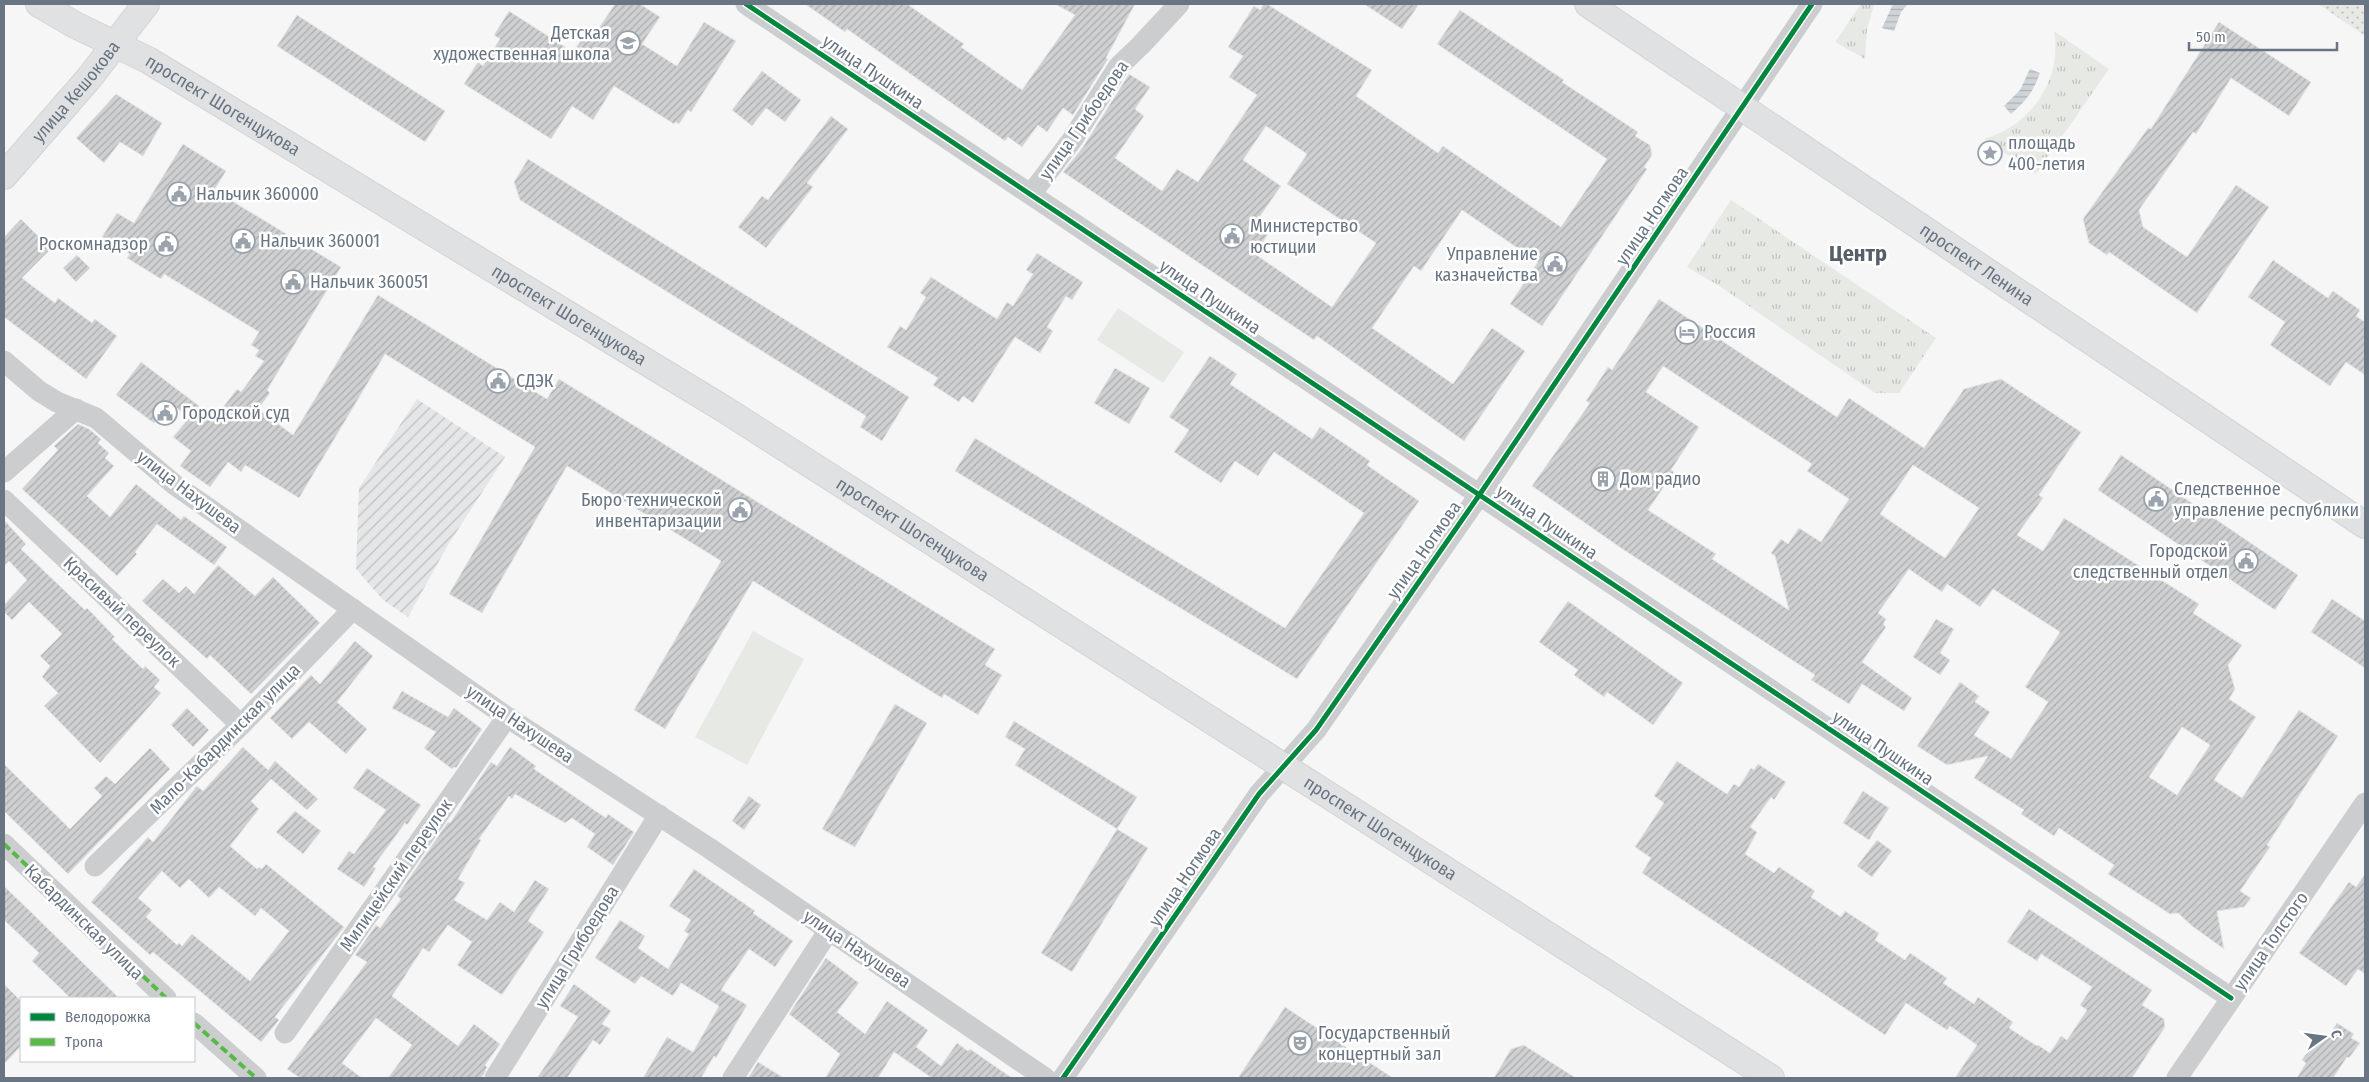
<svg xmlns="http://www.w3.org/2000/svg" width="2369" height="1082" font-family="'Fira Sans Condensed',sans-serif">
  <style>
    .industrial { fill: url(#industrial-furrows) }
    .grass { fill: url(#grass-tufts) }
    .park { fill: url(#park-dots) }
    .pitch { fill: #e6e9e4 }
    .water { fill: url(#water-rules) }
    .building { fill: url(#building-hatch); stroke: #e6e6e6; fill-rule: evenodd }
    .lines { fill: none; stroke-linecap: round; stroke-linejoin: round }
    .major-casing { stroke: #d3d4d5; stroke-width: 28 }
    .minor { stroke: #cccdcf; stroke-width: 21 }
    .major { stroke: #e0e1e2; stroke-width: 26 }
    .quiet { stroke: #58b947; stroke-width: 4; stroke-dasharray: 8 4; stroke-linecap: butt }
    .cycleway-casing { stroke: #fff; stroke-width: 8 }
    .cycleway { stroke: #00873e; stroke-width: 5 }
    .labels { text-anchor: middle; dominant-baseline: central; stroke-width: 5; stroke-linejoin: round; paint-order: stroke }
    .poi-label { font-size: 18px; fill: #697583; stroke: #fff; text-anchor: start }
    .street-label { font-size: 18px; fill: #697583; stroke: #fff }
    .district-label { font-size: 22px; font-weight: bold; fill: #565f69; stroke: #fff }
  </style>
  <defs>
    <pattern id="industrial-furrows" width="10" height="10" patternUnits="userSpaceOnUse" patternTransform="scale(1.25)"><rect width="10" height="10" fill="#e5e6e7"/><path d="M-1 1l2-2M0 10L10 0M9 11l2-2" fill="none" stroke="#bebfc1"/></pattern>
    <pattern id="grass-tufts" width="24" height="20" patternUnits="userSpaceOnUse" patternTransform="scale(1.25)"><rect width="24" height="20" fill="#e6e9e4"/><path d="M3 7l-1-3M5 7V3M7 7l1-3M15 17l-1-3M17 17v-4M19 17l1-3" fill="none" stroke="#bec1be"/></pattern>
    <pattern id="park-dots" width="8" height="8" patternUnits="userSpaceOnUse" patternTransform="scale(1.25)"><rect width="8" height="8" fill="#e6e9e4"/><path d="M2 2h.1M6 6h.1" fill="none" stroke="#bec1be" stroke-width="1.8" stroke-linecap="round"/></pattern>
    <pattern id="water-rules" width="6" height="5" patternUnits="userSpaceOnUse" patternTransform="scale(1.25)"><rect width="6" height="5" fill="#ced4d8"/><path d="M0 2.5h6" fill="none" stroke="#abb1b5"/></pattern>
    <pattern id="building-hatch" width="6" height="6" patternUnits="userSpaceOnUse" patternTransform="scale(1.25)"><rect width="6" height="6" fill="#cfd0d1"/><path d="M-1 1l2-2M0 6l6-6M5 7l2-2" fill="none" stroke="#acadaf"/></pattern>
  </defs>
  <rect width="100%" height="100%" fill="#f6f6f6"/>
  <path class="industrial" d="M417,399L505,457L448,545L408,617L383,600L356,569L359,488Z"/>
  <g class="grass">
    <path d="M1861,4H1874L1867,30L1865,59L1835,42Z"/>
    <path d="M2054,31L2109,69L2036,174L1984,139C2031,126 2063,79 2054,31Z"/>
    <path d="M1731,200L1936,338L1899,393H1875L1721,287L1687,267Z"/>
  </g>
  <path class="park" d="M2318,4H2365V36Z"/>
  <g class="pitch">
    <path d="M1118,308L1184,352L1163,383L1097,340Z"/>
    <path d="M753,631L804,659L747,765L695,737Z"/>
  </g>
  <g class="water">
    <path d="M1893,4H1908L1901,12L1894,31L1882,28Z"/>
    <path d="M2030,69L2040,73C2034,91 2025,102 2011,114L2004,106L2020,90Z"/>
  </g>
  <g class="building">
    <path d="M615,4H640L660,17L642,44L677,66L704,22L736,41L691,112L688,110L679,124L676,122L674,124L614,86L593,120L572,106L551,139L464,84L478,62L483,66L500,39L494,35L509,11L573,52L584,36L591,40Z"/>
    <path d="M805,4H907L964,44L961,47L1022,90L1075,15L1055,4H1135L1106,58L1108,59L1073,115L1063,108L1047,132L1038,125L1022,147L1008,137L1005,141L847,29L845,32Z"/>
    <path d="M1264,4H1267L1372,70L1356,96L1438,153L1443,146L1561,227L1607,159L1437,44L1460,10L1564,80L1562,82L1638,132L1635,136L1650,145L1652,155L1644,167L1647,169L1542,326L1510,304L1538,262L1462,210L1421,271L1414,266L1372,328L1453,384L1492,328L1525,351L1464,441L1317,336L1314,340L1063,172L1083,147L1129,74L1150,87L1135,109L1144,116L1115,158L1162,191L1177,169L1198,182L1257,95L1229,77L1243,56L1228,47L1254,6L1260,10ZM1266,126L1307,154L1287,184L1376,243L1332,307L1255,254L1270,231L1256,222L1281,186L1243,160Z"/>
    <path d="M1364,4H1419L1402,29Z"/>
    <path d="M297,15L445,111L425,142L277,46Z"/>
    <path d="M2219,22L2311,82L2289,116L2231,78L2196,134L2193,132L2139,210L2143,227L2187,257L2236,185L2269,207L2197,313L2109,252L2107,255L2089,243L2083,219L2148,128L2151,129Z"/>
    <path d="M762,71L801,100L785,122L766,108L752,126L732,110Z"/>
    <path d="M116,94L162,123L143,156L120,142L104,163L76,138Z"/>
    <path d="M831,116L848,129L807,183L813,187L766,248L738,227L762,196L768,200Z"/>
    <path d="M183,144L226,171L214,190L341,267L267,390L270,393L258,409L293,435L378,295L547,399L559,379L995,649L985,665L1002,675L978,715L944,694L942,698L753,581L665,729L634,710L721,561L567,466L482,613L449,594L535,447L385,354L299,498L245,465L241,472L228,462L210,487L180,466L191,451L173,437L189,418L172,404L154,423L116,395L141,362L215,418L237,389L241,392L264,361L255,356L259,350L251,345L259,332L164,274L161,279L127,258L130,254L102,237L117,213L134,223Z"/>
    <path d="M528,159L909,397L882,441L860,427L866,416L520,200L514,182Z"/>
    <path d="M21,219L51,249L22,278L55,303L58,298L92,323L95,319L117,336L86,379L4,317V237Z"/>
    <path d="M1037,253L1083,282L1072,300L1066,296L1047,327L1053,331L1040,353L1015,337L973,403L963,396L959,402L933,385L938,378L887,347L900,326L906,330L926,297L920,293L931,277L997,319L1007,302L1013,306L1033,274L1026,270Z"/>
    <path d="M77,255L90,268L76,282L63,268Z"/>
    <path d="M2273,260L2328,298L2333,291L2360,310L2356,316L2365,322V375L2346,362L2330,386L2270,345L2285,322L2248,297Z"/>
    <path d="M1659,299L1837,417L1849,398L1924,448L1964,389L2001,379L2081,432L2039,495L2043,498L2017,535L2043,551L2064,518L2199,604L2193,613L2242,645L2228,665L2235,689L2229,699L2256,717L2214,780L2242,798L2299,710L2338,736L2267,845L2270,847L2240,891L2251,898L2244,907L2217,911L2224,949L2192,926L2178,913L2170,914L2108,874L2114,865L2059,828L2054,836L2021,814L2024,810L1974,778L1988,756L1947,765L1917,746L1960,682L1979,696L1975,702L1990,712L1974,735L2011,759L2048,702L2025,687L2060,632L1993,589L1980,607L1947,584L1942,592L1909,569L1878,613L1886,619L1883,624L1886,627L1862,662L1912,698L1904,711L1862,684L1849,704L1811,680L1815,675L1621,548L1532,486L1590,403L1586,401L1608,367L1612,370ZM1663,366L1812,464L1807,471L1849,499L1821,542L1799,528L1788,544L1781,539L1771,553L1775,556L1789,610L1712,559L1716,554L1648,510L1674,472L1671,470L1699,427L1646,392ZM1913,465L1979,508L1945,558L1880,514ZM2182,727L2210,745L2177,795L2149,777Z"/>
    <path d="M1210,356L1237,374L1230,384L1312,439L1320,427L1370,461L1367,465L1419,501L1297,679L955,471L975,438L1285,628L1364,513L1274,452L1258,476L1235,461L1221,483L1174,452L1189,430L1169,417Z"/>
    <path d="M1115,368L1150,388L1129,424L1094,403Z"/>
    <path d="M78,424L89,429L101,439L98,443L109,453L105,458L114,466L87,496L110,517L136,484L181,520L184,516L227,547L214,565L157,524L135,552L137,554L117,576L22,489L58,450L54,446Z"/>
    <path d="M2121,455L2298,575L2275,610L2098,490Z"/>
    <path d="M4,520L26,544L21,549L85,610L87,608L115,637L112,639L143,669L145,666L160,680L154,687L161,693L100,763L44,706L58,693L42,677L50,666L40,656L62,634L29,602L12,620L4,612V605L27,580L9,561L4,566Z"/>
    <path d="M218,565L255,596L273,577L320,623L251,694L210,655L207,659L142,601L163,579L179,593L186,586L194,594Z"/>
    <path d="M2332,599L2365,621V668L2311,632Z"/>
    <path d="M1568,601L1683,683L1653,725L1607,692L1604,697L1574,675L1578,670L1539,642Z"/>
    <path d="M1936,619L1954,629L1940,653L1950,660L1940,675L1913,657Z"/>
    <path d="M355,641L373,656L337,702L367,729L346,754L309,722L292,739L270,718L311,675L320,684Z"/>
    <path d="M402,691L448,717L454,708L482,729L456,768L454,767L452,769L424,748L436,732L392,708Z"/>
    <path d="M895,704L927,723L855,847L822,829Z"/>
    <path d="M187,708L209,730L193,747L171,725Z"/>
    <path d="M1014,721L1137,797L1117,829L1015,765L1025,749L1005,737Z"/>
    <path d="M243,747L268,770L275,761L318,799L307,810L271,779L251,801L259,809L230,846L257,869L259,867L262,869L266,864L344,927L275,1017L279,1020L261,1042L153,952L150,955L91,902L148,837L153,842L197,786L203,791ZM162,871L180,888L189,879L209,898L219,887L255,916L261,908L289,931L250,981L192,934L182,946L179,943L177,945L146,917L152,910L138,898Z"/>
    <path d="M510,747L536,766L534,769L606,818L608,814L634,832L613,865L587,847L595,834L572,818L565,823L515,794L512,799L509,796L479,839L481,840L458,879L465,883L454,900L487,920L500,902L514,912L535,880L549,889L528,921L544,932L502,995L457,965L472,942L448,925L429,952L423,948L392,996L458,1046L474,1024L500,1044L485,1065L487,1067L484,1074L481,1078H388L412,1045L376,1018L342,1063L362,1078H300L287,1069L367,962L355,955L376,925L380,928L401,899L397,896L408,880L448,822L450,823L491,762L497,766Z"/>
    <path d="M150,748L170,769L68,874L4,811V764L70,829L102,796L94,788L106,776L115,784Z"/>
    <path d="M1677,761L1727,794L1734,784L1739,787L1751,768L1754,770L1758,764L1786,782L1774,800L1771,797L1750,827L1757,832L1745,854L1774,873L1779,867L1815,891L1811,897L1841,917L1845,911L1879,933L1875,940L1905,960L1910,953L1947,978L1943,983L1974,1004L1978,997L2013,1022L2009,1028L2037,1046L2038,1045L2050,1053L2061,1036L2067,1040L2087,1010L2080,1005L2092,987L2041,954L2037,961L2007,942L2029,909L2152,990L2142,1005L2164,1019L2165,1027L2132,1078H1955L1977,1045L1950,1026L1947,1030L1906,1003L1885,1035L1642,873L1651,858L1635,847L1664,803L1654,796Z"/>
    <path d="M367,768L421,805L407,825L405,823L373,867L376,868L364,887L337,869L349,851L354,854L386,810L353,788Z"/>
    <path d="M1863,791L1889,808L1869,840L1843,823Z"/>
    <path d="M749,796L761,805L744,830L732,821Z"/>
    <path d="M295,811L321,831L303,854L276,832Z"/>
    <path d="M1117,829L1148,848L1072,972L1041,953Z"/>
    <path d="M1877,840L1892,851L1872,877L1857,866Z"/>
    <path d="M694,869L755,911L753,913L793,941L775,967L749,949L721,990L747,1005L716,1058L714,1056L701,1078H643L667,1037L693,1052L719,1006L681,983L673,996L641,976L635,984L595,958L620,920L645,936L638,948L668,969L689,934L684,931L691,920L669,906Z"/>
    <path d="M2365,874V974L2358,969L2346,986L2299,953L2349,882L2356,887Z"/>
    <path d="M4,886L37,918L119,998H70L57,985L32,961L39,953L4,920Z"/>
    <path d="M826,958L859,983L837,1012L865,1034L887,1001L928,1030L916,1047L941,1066L957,1043L968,1051L970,1049L1012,1078H932L894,1052L878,1078H825L840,1054L789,1014Z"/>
    <path d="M4,984L21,1001V1046L4,1064Z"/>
    <path d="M574,984L611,1011L602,1024L611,1029L600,1045L593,1040L567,1078H537L578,1017L560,1006Z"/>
    <path d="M1285,1007L1393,1078H1238Z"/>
    <path d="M2337,1023L2354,1034L2351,1038L2360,1043L2349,1058L2347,1057L2333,1078H2297L2306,1063L2302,1060L2312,1044L2316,1046L2323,1036L2327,1039Z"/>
    <path d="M1524,1045L1530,1049L1576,1078H1494L1511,1049Z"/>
    <path d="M758,1062L784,1078H748Z"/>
  </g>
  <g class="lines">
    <g class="major-casing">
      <g id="major">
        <path id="s1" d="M39,4L75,25L148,60L724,409L1771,1078"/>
        <path id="s2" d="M1588,4L2365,525"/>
        <path id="s3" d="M4,176L90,77L146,4"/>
      </g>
    </g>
    <g class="minor">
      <path d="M746,4L2231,998"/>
      <path d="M1031,194L1072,140L1119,66L1141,45L1179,4"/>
      <path d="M4,361L39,391L57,402L96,418L175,485L507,717L709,848L1045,1078"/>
      <path d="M4,472L76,409"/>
      <path d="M4,500L241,725"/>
      <path d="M4,844L166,998"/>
      <path d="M95,866L241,725L353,609"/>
      <path d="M194,1023L256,1078"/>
      <path d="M285,1033L507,717"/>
      <path d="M495,1078L659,815"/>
      <path d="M733,1078L829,930"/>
      <path d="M1063,1078L1259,794L1316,730L1480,494L1812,4"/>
      <path d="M2177,1078L2365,803"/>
    </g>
    <use href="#major" class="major"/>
    <g class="quiet">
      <path d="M4,844L166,998"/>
      <path d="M194,1023L256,1078"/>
    </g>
    <g class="cycleway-casing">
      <g id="cycleway">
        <path d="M746,4L2231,998"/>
        <path d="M1063,1078L1259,794L1316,730L1480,494L1812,4"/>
      </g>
    </g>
    <use href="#cycleway" class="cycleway"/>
  </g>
  <defs>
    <g id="school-ring" transform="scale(1.25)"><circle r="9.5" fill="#fff" stroke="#9aa2ab" stroke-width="1.5"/><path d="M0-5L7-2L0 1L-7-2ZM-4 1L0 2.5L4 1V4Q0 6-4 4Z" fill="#9aa2ab"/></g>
    <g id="sight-ring" transform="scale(1.25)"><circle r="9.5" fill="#fff" stroke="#9aa2ab" stroke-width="1.5"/><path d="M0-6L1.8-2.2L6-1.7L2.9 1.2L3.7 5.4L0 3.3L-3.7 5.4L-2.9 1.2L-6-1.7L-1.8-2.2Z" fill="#9aa2ab"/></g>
    <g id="civic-ring" transform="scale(1.25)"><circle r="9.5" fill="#fff" stroke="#9aa2ab" stroke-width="1.5"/><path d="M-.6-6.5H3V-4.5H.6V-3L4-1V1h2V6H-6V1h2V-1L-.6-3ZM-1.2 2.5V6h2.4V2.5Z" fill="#9aa2ab"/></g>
    <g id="hotel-ring" transform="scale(1.25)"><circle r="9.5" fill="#fff" stroke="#9aa2ab" stroke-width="1.5"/><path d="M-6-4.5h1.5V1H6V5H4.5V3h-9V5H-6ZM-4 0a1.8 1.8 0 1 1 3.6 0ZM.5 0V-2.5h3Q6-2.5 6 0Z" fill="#9aa2ab"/></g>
    <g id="building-ring" transform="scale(1.25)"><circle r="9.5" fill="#fff" stroke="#9aa2ab" stroke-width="1.5"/><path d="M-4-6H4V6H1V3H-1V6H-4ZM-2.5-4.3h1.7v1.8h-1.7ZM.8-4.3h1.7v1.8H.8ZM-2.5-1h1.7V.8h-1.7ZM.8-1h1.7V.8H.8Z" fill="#9aa2ab"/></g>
    <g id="theatre-ring" transform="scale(1.25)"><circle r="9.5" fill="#fff" stroke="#9aa2ab" stroke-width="1.5"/><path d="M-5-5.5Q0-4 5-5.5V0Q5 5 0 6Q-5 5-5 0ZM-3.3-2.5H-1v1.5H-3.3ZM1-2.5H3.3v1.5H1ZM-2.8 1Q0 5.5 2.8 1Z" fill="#9aa2ab"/></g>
  </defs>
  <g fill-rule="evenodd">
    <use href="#school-ring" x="628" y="43"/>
    <use href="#sight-ring" x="1990" y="153"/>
    <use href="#civic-ring" x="179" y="194"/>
    <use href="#civic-ring" x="1232" y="236"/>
    <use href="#civic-ring" x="243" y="241"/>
    <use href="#civic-ring" x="166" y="244"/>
    <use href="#civic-ring" x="1555" y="264"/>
    <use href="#civic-ring" x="293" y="282"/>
    <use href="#hotel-ring" x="1687" y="332"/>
    <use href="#civic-ring" x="498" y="381"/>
    <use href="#civic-ring" x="165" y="413"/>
    <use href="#building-ring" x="1603" y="479"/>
    <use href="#civic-ring" x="2156" y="499"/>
    <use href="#civic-ring" x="740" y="510"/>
    <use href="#civic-ring" x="2246" y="561"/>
    <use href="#theatre-ring" x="1300" y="1043"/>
  </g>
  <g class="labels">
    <g class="poi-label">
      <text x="610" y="33" text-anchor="end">Детская<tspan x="610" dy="21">художественная школа</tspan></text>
      <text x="2008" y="143">площадь<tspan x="2008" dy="21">400-летия</tspan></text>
      <text x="196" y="194">Нальчик 360000</text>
      <text x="1250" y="226">Министерство<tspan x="1250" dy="21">юстиции</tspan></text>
      <text x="260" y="241">Нальчик 360001</text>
      <text x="148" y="244" text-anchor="end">Роскомнадзор</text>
      <text x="1538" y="254" text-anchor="end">Управление<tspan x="1538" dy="21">казначейства</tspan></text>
      <text x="310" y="282">Нальчик 360051</text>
      <text x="1704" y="332">Россия</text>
      <text x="516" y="381">СДЭК</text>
      <text x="182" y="413">Городской суд</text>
      <text x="1620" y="479">Дом радио</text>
      <text x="2174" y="489">Следственное<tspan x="2174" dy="21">управление республики</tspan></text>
      <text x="722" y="500" text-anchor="end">Бюро технической<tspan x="722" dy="21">инвентаризации</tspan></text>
      <text x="2228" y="551" text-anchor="end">Городской<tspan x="2228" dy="21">следственный отдел</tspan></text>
      <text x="1318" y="1033">Государственный<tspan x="1318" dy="21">концертный зал</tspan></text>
    </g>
    <g class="street-label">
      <text transform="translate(873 72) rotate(34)">улица Пушкина</text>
      <text stroke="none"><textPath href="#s3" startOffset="111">улица Кешокова</textPath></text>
      <text stroke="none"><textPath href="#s1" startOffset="210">проспект Шогенцукова</textPath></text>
      <text transform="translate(1084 120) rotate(-55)">улица Грибоедова</text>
      <text transform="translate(1652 216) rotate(-56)">улица Ногмова</text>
      <text stroke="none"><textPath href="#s2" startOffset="468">проспект Ленина</textPath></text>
      <text transform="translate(1210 297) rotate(34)">улица Пушкина</text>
      <text stroke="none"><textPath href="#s1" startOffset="615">проспект Шогенцукова</textPath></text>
      <text transform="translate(189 492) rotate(37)">улица Нахушева</text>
      <text transform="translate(1547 522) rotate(34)">улица Пушкина</text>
      <text stroke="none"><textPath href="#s1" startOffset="1020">проспект Шогенцукова</textPath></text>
      <text transform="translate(1424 550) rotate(-55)">улица Ногмова</text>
      <text transform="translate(122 612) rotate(43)">Красивый переулок</text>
      <text transform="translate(520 724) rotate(34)">улица Нахушева</text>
      <text transform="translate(225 739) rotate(-45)">Мало-Кабардинская улица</text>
      <text transform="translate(1883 748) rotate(34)">улица Пушкина</text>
      <text stroke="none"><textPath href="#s1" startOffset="1575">проспект Шогенцукова</textPath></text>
      <text transform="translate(396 875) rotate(-55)">Милицейский переулок</text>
      <text transform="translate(1185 877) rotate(-56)">улица Ногмова</text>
      <text transform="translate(84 922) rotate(44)">Кабардинская улица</text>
      <text transform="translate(2271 941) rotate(-55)">улица Толстого</text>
      <text transform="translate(577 947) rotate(-58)">улица Грибоедова</text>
      <text transform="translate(857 949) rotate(34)">улица Нахушева</text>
    </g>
    <g class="district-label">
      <text x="1858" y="253">Центр</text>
    </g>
  </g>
  <rect width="2369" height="1082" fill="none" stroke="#697583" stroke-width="10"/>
  <rect x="20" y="997" width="175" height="65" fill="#ffffff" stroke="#c3c8cd"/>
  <rect x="30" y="1013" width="25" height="8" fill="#00873e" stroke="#c3c8cd"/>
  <text x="65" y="1022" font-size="15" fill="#697583">Велодорожка</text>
  <rect x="30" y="1038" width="25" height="8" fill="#58b947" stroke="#c3c8cd"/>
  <text x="65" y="1047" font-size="15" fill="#697583">Тропа</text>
  <g transform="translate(2324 1037) rotate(76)" stroke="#ffffff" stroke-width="4" paint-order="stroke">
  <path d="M0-4L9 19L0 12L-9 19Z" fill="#697583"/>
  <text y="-8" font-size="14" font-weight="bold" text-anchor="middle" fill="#697583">С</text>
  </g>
  <path d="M2189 42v8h148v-8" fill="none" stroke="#697583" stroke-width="2.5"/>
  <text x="2196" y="42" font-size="15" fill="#697583" stroke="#ffffff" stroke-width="4" paint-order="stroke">50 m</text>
</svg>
